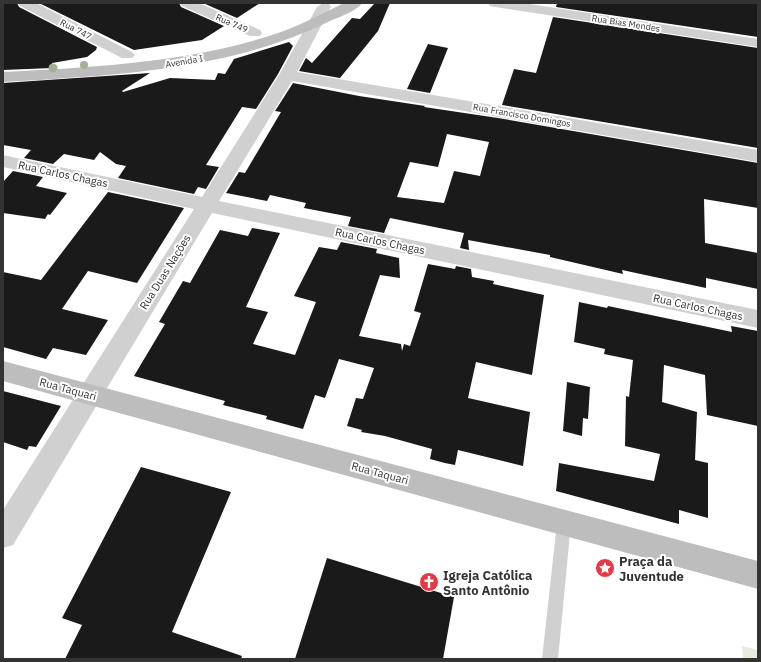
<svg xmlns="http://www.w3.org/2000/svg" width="761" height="662" font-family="'IBM Plex Sans',sans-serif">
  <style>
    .green { fill: #e6ecdf }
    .building { fill: #1a1a1a; fill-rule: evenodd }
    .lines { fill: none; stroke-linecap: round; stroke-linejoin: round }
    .lane { fill: #d0d0d0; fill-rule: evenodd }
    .street { fill: #d0d0d0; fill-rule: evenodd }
    .secondary { fill: #bdbdbd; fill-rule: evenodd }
    .tree { fill: #a2b095 }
    .labels { text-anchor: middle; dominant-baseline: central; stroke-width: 4; stroke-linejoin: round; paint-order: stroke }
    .far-street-label { font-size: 9px; fill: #333; stroke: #fff }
    .street-label { font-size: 11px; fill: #333; stroke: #fff }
    .near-poi-label { font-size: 13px; font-weight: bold; fill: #333; stroke: #fff; text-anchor: start }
  </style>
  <rect width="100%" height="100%" fill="#fff"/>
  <path class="green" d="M742,646L758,650V659H743Z"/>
  <g class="building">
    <path d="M3,3H17L19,7L97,47L96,50L87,57L52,63V68L3,70Z"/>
    <path d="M39,3H179L181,7L224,26L202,40L134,50Z"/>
    <path d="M203,3H260L237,18Z"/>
    <path d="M375,3H390L378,31L340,78L299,71L306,58L312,63L352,18L360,19Z"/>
    <path d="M557,3H758V37L556,7Z"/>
    <path d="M553,17L758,48V148L502,105L514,69L536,73Z"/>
    <path d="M289,42L293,46L278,74L256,109L242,107L206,165L219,167L206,189L198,187L194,194L118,178L126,166L116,164L100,152L94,160L64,154L53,164L24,158L31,150L3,145V83L150,73L122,91L123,92L170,78L215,80L218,73L225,74L234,59Z"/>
    <path d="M428,44L448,48L430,93L407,89Z"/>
    <path d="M293,83L359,96L425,106L424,107L498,118L758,163V208L704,199L705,243L758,253V289L706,278V288L622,270L623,274L550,257V255L468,240L469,250L460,248L464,233L390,218L384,233L348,226L351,217L304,208L306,203L270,195L267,201L226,193L239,172L245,173L281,112L275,111ZM447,134L489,142L480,176L454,171L444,203L397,197L410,162L438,167Z"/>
    <path d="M13,171L43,177L36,186L67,193L50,215L48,214L45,219L3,213V182Z"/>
    <path d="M108,192L184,208L137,283L88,271L62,309L108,320L86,355L53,348L46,359L3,347V272L41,280Z"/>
    <path d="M252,228L280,233L246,307L268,312L253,344L295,355L316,302L294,296L319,247L337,250L341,242L377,249L376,253L399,258L400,278L380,275L359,336L401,344L402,351L404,344L410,346L421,313L414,311L428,264L455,269L456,266L471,269L472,277L494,281L493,284L544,295L532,375L476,362L468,398L530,412L523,466L458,450L455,465L445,463L430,459L432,449L385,436L361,432L362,430L347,426L356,398L363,399L374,368L339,359L325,398L315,395L303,429L266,419L267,416L223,405L225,401L134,376L165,324L159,322L183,281L190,283L220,230L248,236Z"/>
    <path d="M579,302L607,308L608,306L732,332L731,326L758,331V426L707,415L705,375L664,365L662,402L697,412L695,460L708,463V518L679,510V524L556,491L559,463L654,481L660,454L625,446L626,396L629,397L633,360L604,354L605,349L574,342Z"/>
    <path d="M567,382L590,387L588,419L583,418L582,436L563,431Z"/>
    <path d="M3,391L61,406L36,447L29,446L27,450L3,442Z"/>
    <path d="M141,467L231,492L172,632L242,656L241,659H65L82,625L62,618Z"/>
    <path d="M327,558L454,597L443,659H295Z"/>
  </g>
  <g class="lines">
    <path class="lane" d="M564,516L569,518L571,523L558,659H542L557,523L559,518Z"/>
    <g class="street">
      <path d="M18,3H36L132,52L135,55L132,58H122L20,6Z"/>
      <path d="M180,3H199L260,30L262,33L260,36H250L182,6Z"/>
      <path d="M323,3L329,4L331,7L297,72L758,150V162L292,81L219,201L758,310V328L212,213L13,545L3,548V510L194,209L3,167V155L202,197L279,75L317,7Z"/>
      <path d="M488,3H523L758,39V47L495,7L490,6Z"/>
    </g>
    <g class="secondary">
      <path d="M344,3H362C356,12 338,17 328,22C227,71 113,75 3,82V72C93,67 183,63 269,36C295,28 320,15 344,3Z"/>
      <path d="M3,361L758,561V589L3,381Z"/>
    </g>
  </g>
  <g class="tree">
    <circle cx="84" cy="65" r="4"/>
    <circle cx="53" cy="68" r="4.5"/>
  </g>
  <defs>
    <g id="sight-disc" transform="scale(1)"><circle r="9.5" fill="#e63946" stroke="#fff"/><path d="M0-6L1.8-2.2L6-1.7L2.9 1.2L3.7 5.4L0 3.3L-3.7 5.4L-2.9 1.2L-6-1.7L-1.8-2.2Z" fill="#fff"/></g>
    <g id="church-disc" transform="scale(1)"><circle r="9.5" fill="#e63946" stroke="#fff"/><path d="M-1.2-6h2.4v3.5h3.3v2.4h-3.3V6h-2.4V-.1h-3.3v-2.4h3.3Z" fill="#fff"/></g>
  </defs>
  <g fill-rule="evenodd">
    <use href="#sight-disc" x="605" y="568"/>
    <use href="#church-disc" x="429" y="582"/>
  </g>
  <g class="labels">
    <g class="far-street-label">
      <text transform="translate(232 23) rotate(23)">Rua 749</text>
      <text transform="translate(626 23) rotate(9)">Rua Bias Mendes</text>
      <text transform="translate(76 29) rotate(27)">Rua 747</text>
      <text transform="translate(184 61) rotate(-10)">Avenida I</text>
      <text transform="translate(522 115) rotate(10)">Rua Francisco Domingos</text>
    </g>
    <g class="street-label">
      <text transform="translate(63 174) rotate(12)">Rua Carlos Chagas</text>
      <text transform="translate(380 241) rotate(12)">Rua Carlos Chagas</text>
      <text transform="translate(165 272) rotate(-58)">Rua Duas Nações</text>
      <text transform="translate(698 307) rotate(12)">Rua Carlos Chagas</text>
      <text transform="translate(68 389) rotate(15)">Rua Taquari</text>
      <text transform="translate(380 473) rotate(15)">Rua Taquari</text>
    </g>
    <g class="near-poi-label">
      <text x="619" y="561">Praça da<tspan x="619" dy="15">Juventude</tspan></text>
      <text x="443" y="575">Igreja Católica<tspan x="443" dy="15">Santo Antônio</tspan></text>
    </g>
  </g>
  <rect width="761" height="662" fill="none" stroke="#333333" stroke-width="8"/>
</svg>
